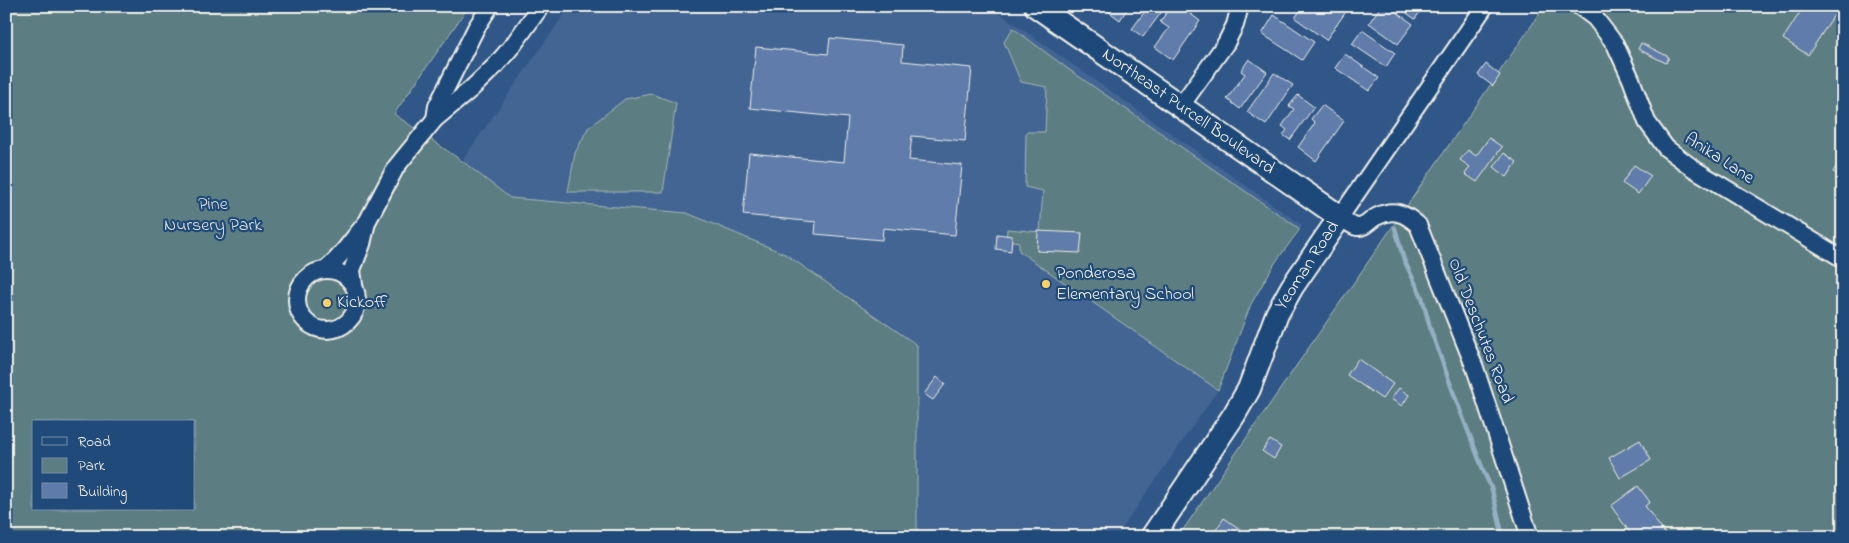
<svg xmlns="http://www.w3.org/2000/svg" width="1849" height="543" font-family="'Indie Flower',sans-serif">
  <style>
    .built { fill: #426594 }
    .green { fill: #5c7d81; stroke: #a8b7b4; fill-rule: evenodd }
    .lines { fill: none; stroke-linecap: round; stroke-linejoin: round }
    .stream { stroke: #95afc3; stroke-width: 4.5 }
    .building { fill: #5e7baa; stroke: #f4f1e8 }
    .street-casing { stroke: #f4f1e8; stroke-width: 20 }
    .secondary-casing { stroke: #f4f1e8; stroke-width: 26 }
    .street { stroke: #1f4a7a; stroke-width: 16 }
    .secondary { stroke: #1f4a7a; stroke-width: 22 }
    .poi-dot { fill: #ffd166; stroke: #1f4a7a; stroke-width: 2 }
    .labels { text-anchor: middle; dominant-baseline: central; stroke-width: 4.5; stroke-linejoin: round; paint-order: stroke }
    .street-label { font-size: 18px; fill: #f4f1e8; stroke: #1f4a7a }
    .park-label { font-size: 18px; fill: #dde0d9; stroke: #1f4a7a }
    .poi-label { font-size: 18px; fill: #f4f1e8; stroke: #1f4a7a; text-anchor: start }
  </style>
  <rect width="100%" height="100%" fill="#305788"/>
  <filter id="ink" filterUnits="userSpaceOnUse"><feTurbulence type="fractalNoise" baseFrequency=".02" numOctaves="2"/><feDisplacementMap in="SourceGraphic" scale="10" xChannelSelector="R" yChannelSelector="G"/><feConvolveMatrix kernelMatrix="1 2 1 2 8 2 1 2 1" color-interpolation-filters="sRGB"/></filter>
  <g filter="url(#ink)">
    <path class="built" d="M570,6H989L1302,225L1275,263L1251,304L1218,390L1116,537H917V345L687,213L510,198L462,161Z"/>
    <g class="green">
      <path d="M6,6H469L394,114L462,161L510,198L687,213L785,254L917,345V537H6ZM34,422H194V509H34Z"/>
      <path d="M1545,6H1843V537H1178Z"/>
      <path d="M1013,28L1068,69L1300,229L1275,263L1251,304L1218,390L1019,251V242L1006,240L1007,229L1040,232L1043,191L1025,187L1026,132H1045L1047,87L1021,82L1004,42Z"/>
      <path d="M652,94L676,103L663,192H568L575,153L588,128L625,99Z"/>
    </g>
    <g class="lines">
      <path class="stream" d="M1395,228L1404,260L1422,297L1431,331L1458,405L1484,472L1492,490L1503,537"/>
    </g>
    <g class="building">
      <path d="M1111,6H1129L1120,20L1108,11Z"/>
      <path d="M1146,6H1166L1143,37L1132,29L1148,7Z"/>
      <path d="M1171,6H1180L1200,21L1173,60L1155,47L1169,28L1160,22Z"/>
      <path d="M1303,6H1350L1326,40L1295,18Z"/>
      <path d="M1381,6H1388L1413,24L1398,44L1369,23Z"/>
      <path d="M1397,6H1424L1415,19Z"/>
      <path d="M1804,6H1840L1808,55L1783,39Z"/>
      <path d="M1274,15L1314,42L1302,60L1262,34Z"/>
      <path d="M1362,30L1395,53L1386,67L1352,44Z"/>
      <path d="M830,38L903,45L902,61L972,68L965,141L912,136L909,160L962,165L955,235L883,228L882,240L815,234L816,222L743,215L749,153L844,162L848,118L750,108L756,47L828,54Z"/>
      <path d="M1641,43L1669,57L1666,63L1638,49Z"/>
      <path d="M1345,54L1379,78L1369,91L1335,68Z"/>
      <path d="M1249,59L1267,72L1240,109L1227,99L1245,74L1241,71Z"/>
      <path d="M1486,64L1500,75L1493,86L1478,75Z"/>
      <path d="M1274,73L1293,85L1266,125L1247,112Z"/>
      <path d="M1298,95L1314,107L1290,140L1283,135L1287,130L1282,126L1294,109L1289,106Z"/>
      <path d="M1322,105L1344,121L1316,161L1298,147L1315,123L1311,119Z"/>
      <path d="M1489,138L1502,147L1477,182L1465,174L1470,167L1460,160L1468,150L1476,156Z"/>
      <path d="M1504,153L1517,162L1507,177L1494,167Z"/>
      <path d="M1843,155V177L1833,172Z"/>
      <path d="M1634,165L1651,176L1638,194L1622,183Z"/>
      <path d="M1038,231L1082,233L1080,253L1037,251Z"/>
      <path d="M997,234L1012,236L1011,251L996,249Z"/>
      <path d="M1358,359L1393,384L1382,399L1347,375Z"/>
      <path d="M937,377L945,384L933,400L924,394Z"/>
      <path d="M1399,388L1409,395L1402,406L1391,399Z"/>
      <path d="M1270,440L1281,447L1274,459L1262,451Z"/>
      <path d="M1640,440L1651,460L1620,478L1609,458Z"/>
      <path d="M1638,486L1650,502L1645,506L1666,535L1664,537H1633L1611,506Z"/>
      <path d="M1224,518L1250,536V537H1217L1213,534Z"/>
    </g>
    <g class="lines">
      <g class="street-casing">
        <g id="street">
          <path d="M1485,6L1340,217C1345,220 1351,226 1357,227C1366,228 1370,219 1378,216C1394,208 1406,214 1418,225L1475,368L1530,537"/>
          <path d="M1579,6L1595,18L1615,44L1631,79L1647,122L1666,148L1694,169L1843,259"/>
          <path d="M1180,107L1226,43L1235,25L1240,6"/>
          <path d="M435,119L437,106L476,28L490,6"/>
          <circle cx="327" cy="300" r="30"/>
          <path d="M325,270C342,257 352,239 366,223"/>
          <path d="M354,285L352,270L362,244L367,222L396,167L435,119L471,89L495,66L513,45L541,6"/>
        </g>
      </g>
      <g class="secondary-casing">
        <path id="secondary" d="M1036,6L1340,217L1292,287L1277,314L1249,389L1234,415L1152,537"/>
      </g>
      <use href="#street" class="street"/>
      <use href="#secondary" class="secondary"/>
    </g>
  </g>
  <g class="poi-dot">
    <circle cx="1046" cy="284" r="5"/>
    <circle cx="327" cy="303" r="5"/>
  </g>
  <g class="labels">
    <g class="street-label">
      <text transform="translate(1188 112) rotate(35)">Northeast Purcell Boulevard</text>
      <text transform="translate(1719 159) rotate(33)">Anika Lane</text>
      <text transform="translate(1308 266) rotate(-57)">Yeoman Road</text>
      <text transform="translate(1480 331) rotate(69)">Old Deschutes Road</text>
    </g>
    <g class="park-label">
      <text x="213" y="205">Pine<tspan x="213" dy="21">Nursery Park</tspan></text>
    </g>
    <g class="poi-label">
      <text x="1056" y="274">Ponderosa<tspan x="1056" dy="21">Elementary School</tspan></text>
      <text x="337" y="303">Kickoff</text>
    </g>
  </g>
  <rect width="1849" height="543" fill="none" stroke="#1f4a7a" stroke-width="25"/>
  <rect x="12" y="12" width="1824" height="518" fill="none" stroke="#f4f1e8" stroke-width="2" filter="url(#ink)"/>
  <rect x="32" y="420" width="162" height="90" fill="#1f4a7a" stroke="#748da6"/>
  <rect x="42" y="437" width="25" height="8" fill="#1f4a7a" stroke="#748da6"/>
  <text x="78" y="446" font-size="15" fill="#f4f1e8">Road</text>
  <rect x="42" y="458" width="25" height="15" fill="#5c7d81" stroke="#748da6"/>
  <text x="78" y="470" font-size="15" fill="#f4f1e8">Park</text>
  <rect x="42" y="483" width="25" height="15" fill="#5e7baa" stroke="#748da6"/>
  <text x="78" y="496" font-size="15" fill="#f4f1e8">Building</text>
</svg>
